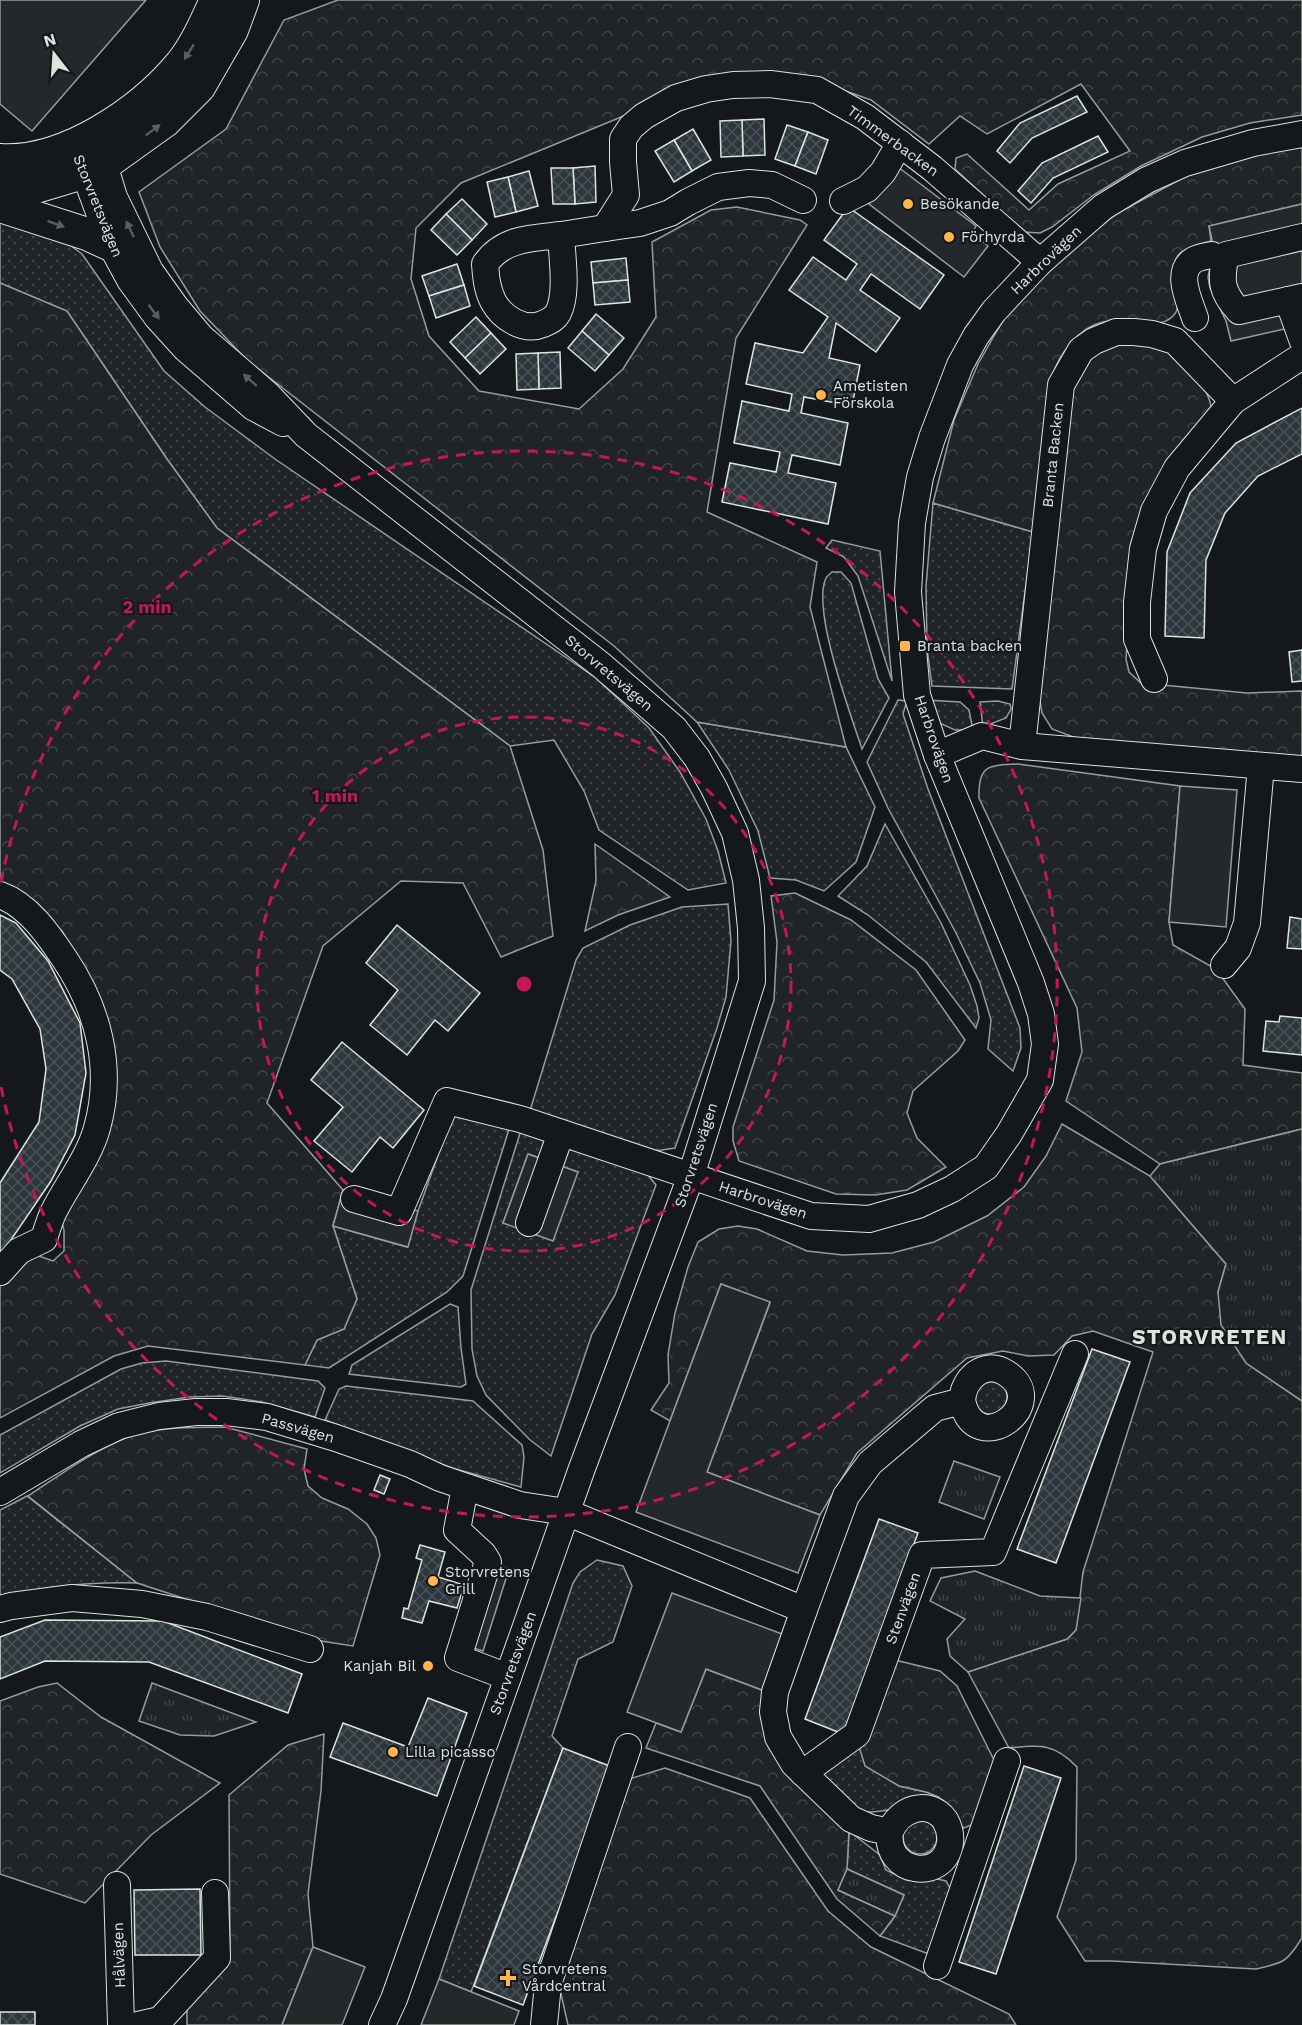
<svg xmlns="http://www.w3.org/2000/svg" width="1302" height="2025" font-family="'Work Sans',sans-serif">
  <style>
    .grass { fill: url(#grass-dots); stroke: #939e99; stroke-width: 1.5 }
    .forest { fill: url(#forest-crowns); stroke: #939e99; stroke-width: 1.5 }
    .park { fill: url(#park-tufts); stroke: #939e99; stroke-width: 1.5 }
    .parking { fill: #24282b; stroke: #939e99; stroke-width: 1.5 }
    .building { fill: url(#building-cross-hatch); stroke: #d8e6dc; stroke-width: 1.5 }
    .lines { fill: none; stroke-linecap: round; stroke-linejoin: round }
    .minor-casing { stroke: #d8e6dc; stroke-width: 28 }
    .major-casing { stroke: #d8e6dc; stroke-width: 34 }
    .minor { stroke: #14181c; stroke-width: 26 }
    .major { stroke: #14181c; stroke-width: 32 }
    .oneway { fill: #59605f }
    .ring { fill: none; stroke: #c2185b; stroke-width: 3; stroke-dasharray: 10 8 }
    .poi-dot { fill: #ffb74d; stroke: #14181c; stroke-width: 2 }
    .labels { text-anchor: middle; dominant-baseline: central; stroke-width: 4.5; stroke-linejoin: round; paint-order: stroke }
    .street-label { font-size: 15px; fill: #d8e6dc; stroke: #14181c }
    .poi-label { font-size: 15px; fill: #d8e6dc; stroke: #14181c; text-anchor: start }
    .district-label { font-size: 21px; font-weight: bold; letter-spacing: 1.5px; fill: #d8e6dc; stroke: #14181c }
    .centre { fill: #c2185b; stroke: #14181c; stroke-width: 3 }
    .ring-label { font-size: 18px; text-anchor: middle; font-weight: bold; fill: #c2185b; stroke: #14181c; stroke-width: 4.5; stroke-linejoin: round; paint-order: stroke }
  </style>
  <defs>
    <pattern id="grass-dots" width="8" height="8" patternUnits="userSpaceOnUse" patternTransform="scale(1.5)"><rect width="8" height="8" fill="#202428"/><path d="M2 2h.1M6 6h.1" fill="none" stroke="#404447" stroke-width="1.8" stroke-linecap="round"/></pattern>
    <pattern id="forest-crowns" width="20" height="18" patternUnits="userSpaceOnUse" patternTransform="scale(1.5)"><rect width="20" height="18" fill="#202428"/><path d="M2 6a3 3 0 1 1 6 0M12 15a3 3 0 1 1 6 0" fill="none" stroke="#404447"/></pattern>
    <pattern id="park-tufts" width="24" height="20" patternUnits="userSpaceOnUse" patternTransform="scale(1.5)"><rect width="24" height="20" fill="#202428"/><path d="M3 7l-1-3M5 7V3M7 7l1-3M15 17l-1-3M17 17v-4M19 17l1-3" fill="none" stroke="#404447"/></pattern>
    <pattern id="building-cross-hatch" width="8" height="8" patternUnits="userSpaceOnUse" patternTransform="scale(1.5)"><rect width="8" height="8" fill="#2c363c"/><path d="M0 0l8 8M0 8l8-8" fill="none" stroke="#4a5358"/></pattern>
  </defs>
  <rect width="100%" height="100%" fill="#14181c"/>
  <g class="grass">
    <path d="M0,216L63,240L82,254L164,371L205,407L275,459L596,678L649,728L680,772L706,819L718,851L726,883L688,890L599,830L584,791L554,740L510,746L217,528L167,459L67,311L0,283Z"/>
    <path d="M933,503L1033,532L1012,689L932,686L927,648L926,586Z"/>
    <path d="M832,540L880,551L892,681L858,576L844,557L826,548Z"/>
    <path d="M832,572H841L851,583L878,679L889,698L862,749C851,715 811,609 826,578C827,576 830,574 832,572Z"/>
    <path d="M898,700L907,701L903,714L928,789L1020,1028L1021,1048L1013,1071L988,1049L991,1020L980,983L955,931L888,808L867,762Z"/>
    <path d="M925,700L960,702L969,710L973,730H955L935,721Z"/>
    <path d="M998,701L1010,704L1011,709L1006,718L983,727L980,702Z"/>
    <path d="M697,722L846,747L875,807L856,862L824,891L796,880L770,878L758,831L729,770Z"/>
    <path d="M885,824L941,923L970,985L977,1006L979,1018L976,1028L926,962L868,915L838,896L867,866Z"/>
    <path d="M728,904L731,941L726,997L717,1028L675,1148L655,1151L529,1114L576,960L583,948L630,925L682,907Z"/>
    <path d="M454,1111L510,1126L463,1276L447,1292L329,1368L305,1365L317,1340L344,1329L357,1299L333,1226L407,1247L418,1211Z"/>
    <path d="M522,1127L545,1134L548,1146L540,1158L528,1154L503,1223L578,1172L560,1166L568,1149L577,1146L642,1168L656,1185L615,1295L592,1334L551,1456L529,1439L486,1395L477,1376L472,1349L471,1290Z"/>
    <path d="M450,1304L458,1307L461,1348L466,1384L461,1387L349,1374L352,1365Z"/>
    <path d="M166,1361L318,1381L325,1388L315,1417L262,1402L223,1396L190,1397L149,1403L118,1409L80,1426L0,1473V1435L121,1369L142,1363Z"/>
    <circle cx="990" cy="1397" r="17"/>
    <path d="M346,1386L473,1401L522,1445L524,1457L521,1487L452,1468L325,1420L339,1389Z"/>
    <path d="M27,1496L137,1583C90,1582 45,1585 0,1599V1510Z"/>
    <path d="M597,1560L623,1566L632,1586L613,1642L578,1659L552,1736L563,1748L471,1992L439,1979L573,1583L580,1572Z"/>
    <path d="M858,1743L899,1786L926,1792L935,1796C914,1802 873,1820 853,1808C840,1801 829,1786 818,1776Z"/>
    <circle cx="920" cy="1837" r="17"/>
    <path d="M849,1831L880,1855L886,1870L906,1880L933,1878L946,1881L952,1892L933,1951L926,1953L880,1936L895,1916L904,1895L847,1869Z"/>
  </g>
  <g class="forest">
    <path d="M338,0H1302V115L1250,123L1202,137L1141,166L1095,194L1052,227L1040,233L1023,232L955,169L956,158L967,154L1029,210L1058,184L1130,151L1081,84L987,134L960,116L929,144L871,100L814,80L626,115L461,183L416,228L411,279L429,336L479,391L579,409L623,369L656,317L652,242L711,210L737,207L800,220L807,225L736,338L707,512L817,562L810,607L846,747L697,722L614,646L248,361L200,311L160,247L139,192L226,129L284,20Z"/>
    <path d="M1302,146V204L1209,226L1211,241C1154,255 1184,265 1178,304C1177,310 1177,312 1173,316C1158,332 1125,318 1103,322C1079,327 1058,355 1052,377C1048,393 1048,411 1046,427C1042,462 1037,497 1033,532L933,503L954,420L978,364L1010,308L1064,256L1116,214L1192,173L1254,155Z"/>
    <path d="M0,283L67,311L167,459L217,528L510,746L543,850L553,936L501,957L463,883L401,881L323,946L267,1103L343,1190L333,1226L357,1299L344,1329L317,1340L305,1365L148,1346L114,1356L0,1418V1281L30,1253L53,1261L64,1251V1230L61,1219L112,1043L103,1005L62,931L7,889L0,886Z"/>
    <path d="M1150,344C1157,347 1166,349 1172,353C1188,362 1208,389 1211,406L1135,540L1126,659L1129,672L1141,683L1247,693L1302,691V760L1076,738L1052,729L1042,713L1038,689L1073,386C1096,343 1104,345 1150,344Z"/>
    <path d="M1018,764L1180,786L1169,922L1173,945L1216,969L1245,1009L1243,1065L1302,1073V1129L1160,1164L1066,1101L1082,1052L1077,1008L979,798C978,765 988,765 1018,764Z"/>
    <path d="M595,844L670,897L618,915L585,931L596,881Z"/>
    <path d="M795,893L851,920L916,970L965,1040L958,1051L913,1091L907,1113L917,1138L946,1167L907,1190L875,1195L836,1194L739,1161L733,1141V1127L774,1000L777,942L771,896Z"/>
    <path d="M1062,1124L1150,1176L1226,1264L1218,1292L1246,1363L1302,1401V1938C1287,1962 1284,1963 1256,1969L1112,1961H1085L1057,1917L1076,1860L1077,1767C1054,1743 1040,1745 1009,1748L968,1672L1067,1639L1076,1630L1083,1572L1153,1352L1093,1331L1072,1336L1054,1355L1028,1356L1003,1351L967,1358L857,1453L820,1515L707,1472L770,1303L721,1284L670,1421L651,1410L669,1383L668,1355L675,1313L688,1267L698,1242L719,1229L738,1226L757,1229L807,1251L843,1255L892,1253L934,1242L987,1216L1024,1187L1046,1156Z"/>
    <path d="M225,1427L307,1449L304,1469L308,1486L322,1498L348,1509L367,1524L376,1538L380,1555L353,1646L308,1639L137,1583L28,1496C60,1475 92,1451 128,1437C158,1426 194,1428 225,1427Z"/>
    <path d="M891,1659L940,1671L957,1686L996,1764L976,1823L964,1828L955,1821L939,1797L926,1792L899,1786L865,1766L858,1743Z"/>
    <path d="M706,1669L762,1690V1710L849,1831L847,1869L838,1890L895,1916L880,1936L837,1899L760,1786L646,1748L656,1723L681,1732Z"/>
    <path d="M57,1683L101,1717L220,1783L151,1835L85,1903L0,1874V1701L38,1687Z"/>
    <path d="M324,1734L321,1791L308,1894L313,1947L282,2025H187V2004L230,1954L229,1795L288,1745Z"/>
    <path d="M665,1768L750,1798L828,1911L871,1947L1009,2014L1016,2025H568L559,1985L629,1779Z"/>
  </g>
  <g class="park">
    <path d="M1302,1129V1401L1246,1363L1221,1325L1218,1292L1226,1264L1150,1176L1160,1164Z"/>
    <path d="M954,1461L1000,1477L984,1519L939,1502Z"/>
    <path d="M975,1571L1040,1596L1081,1598L1076,1630L1067,1639L968,1672L950,1656L947,1639L965,1619L930,1601L941,1578Z"/>
    <path d="M152,1683L256,1722L214,1736L180,1735L139,1721Z"/>
    <path d="M847,1869L904,1895L895,1916L838,1890Z"/>
  </g>
  <g class="parking">
    <path d="M0,0H146L32,131L0,104Z"/>
    <path d="M898,167L976,226L972,233L988,246L964,277L869,204Z"/>
    <path d="M1302,204V325L1231,341L1226,321L1210,288L1208,277L1214,249L1209,226Z"/>
    <path d="M1180,786L1237,790L1226,927L1169,922Z"/>
    <path d="M528,1154L578,1172L553,1241L503,1223Z"/>
    <path d="M343,1190L418,1211L408,1247L333,1226Z"/>
    <path d="M721,1284L770,1302L707,1472L820,1515L798,1573L636,1512Z"/>
    <path d="M488,1562L509,1569L483,1651L463,1645Z"/>
    <path d="M672,1593L782,1634L762,1690L706,1669L681,1732L627,1712Z"/>
    <path d="M313,1947L365,1967L342,2025H282Z"/>
    <path d="M439,1979L519,2011L514,2025H421Z"/>
  </g>
  <g class="building">
    <path d="M1077,96L1087,112L1032,138L1010,163L997,151L1020,123Z"/>
    <path d="M764,119L765,155L743,156L742,120Z"/>
    <path d="M742,120L743,156L721,157L720,121Z"/>
    <path d="M787,125L808,132L795,166L775,159Z"/>
    <path d="M693,129L711,160L692,171L674,140Z"/>
    <path d="M808,132L828,140L816,174L795,166Z"/>
    <path d="M1098,136L1108,152L1053,178L1031,203L1018,191L1042,163Z"/>
    <path d="M674,140L692,171L674,182L655,151Z"/>
    <path d="M595,166L596,202L575,204L573,168Z"/>
    <path d="M551,168H573L575,204H553Z"/>
    <path d="M529,171L538,206L516,212L508,177Z"/>
    <path d="M508,177L516,212L495,217L487,182Z"/>
    <path d="M462,199L487,224L472,240L446,214Z"/>
    <path d="M848,207L944,275L920,309L871,274L860,290L900,318L876,352L836,323L829,358L860,365L852,406L804,397L801,413L848,423L840,465L792,455L788,473L836,483L828,524L722,502L730,463L776,472L780,452L734,443L742,401L789,411L792,394L746,384L755,343L803,353L828,317L789,290L813,257L846,280L857,264L824,240Z"/>
    <path d="M446,214L472,240L457,255L431,230Z"/>
    <path d="M626,258L628,280L593,283L591,262Z"/>
    <path d="M457,264L464,285L429,296L422,276Z"/>
    <path d="M628,280L630,302L595,305L593,283Z"/>
    <path d="M464,285L470,306L436,318L429,296Z"/>
    <path d="M596,314L624,338L609,355L582,331Z"/>
    <path d="M476,317L491,333L465,358L450,342Z"/>
    <path d="M582,331L609,355L595,371L568,348Z"/>
    <path d="M491,333L506,349L480,374L465,358Z"/>
    <path d="M560,352L561,388L539,389L538,353Z"/>
    <path d="M538,353L539,389L517,390L516,354Z"/>
    <path d="M1302,408V454L1258,476L1225,513L1206,560L1204,638L1165,636L1167,552L1190,493L1236,443Z"/>
    <path d="M1302,650V681L1292,682L1289,652Z"/>
    <path d="M0,915L16,923L48,961L80,1023L86,1073L75,1135L51,1181L0,1256V1183L39,1122L46,1069L40,1029L12,979L0,970Z"/>
    <path d="M1290,917L1302,919V949L1287,948Z"/>
    <path d="M397,925L480,993L448,1031L435,1020L407,1055L370,1025L398,990L366,963Z"/>
    <path d="M1280,1016L1302,1018V1055L1263,1051L1266,1021L1279,1022Z"/>
    <path d="M342,1042L424,1110L393,1148L380,1137L352,1172L314,1141L343,1107L311,1080Z"/>
    <path d="M1092,1349L1130,1362L1056,1563L1017,1549Z"/>
    <path d="M380,1475L390,1479L384,1494L374,1490Z"/>
    <path d="M879,1519L918,1533L843,1734L805,1719Z"/>
    <path d="M420,1545L445,1552L438,1577L464,1585L457,1608L429,1601L422,1623L402,1618L404,1608L408,1609L422,1560L416,1558Z"/>
    <path d="M45,1620L163,1621L302,1674L288,1713L149,1662L45,1661L0,1679V1637Z"/>
    <path d="M428,1698L467,1713L437,1796L330,1757L343,1723L408,1747Z"/>
    <path d="M563,1748L612,1767L523,2005L474,1986Z"/>
    <path d="M1024,1766L1061,1778L996,1974L959,1962Z"/>
    <path d="M200,1889L201,1955H135L134,1890Z"/>
    <rect x="0" y="2012" width="35" height="13"/>
  </g>
  <g class="lines">
    <g class="minor-casing">
      <g id="minor">
        <path d="M99,148L114,197L150,271L175,306L201,337L267,394L306,435L601,665L674,728L697,758L714,788L735,833L746,880L751,928L752,981L691,1176L581,1471L394,1999L382,2025"/>
        <path d="M78,155L111,245L130,280L157,317L186,349L253,407L283,423"/>
        <path d="M843,201L867,189L883,172L900,143"/>
        <path d="M605,228L640,223L670,213L688,202L718,187L749,183L772,185L803,200"/>
        <path d="M561,235C532,238 503,238 485,264C486,277 487,289 493,301C502,318 524,332 543,324C549,321 554,320 558,313C568,294 562,257 561,235L605,228L626,195L623,162V139L631,127L644,116L676,98L706,89L733,85L770,84L817,90L865,117L932,168L1040,262"/>
        <path d="M1302,237L1226,255C1220,280 1221,292 1239,311L1302,297"/>
        <path d="M1288,300L1302,339"/>
        <path d="M1195,318C1190,302 1174,272 1194,260C1199,257 1207,256 1212,255"/>
        <path d="M1154,679L1137,639V602L1143,549L1154,511L1177,468L1233,401L1302,356"/>
        <path d="M1022,746L1061,385L1081,350L1094,341L1116,332H1134L1152,334L1175,341L1233,401"/>
        <path d="M937,755L982,736L1022,746L1302,769"/>
        <path d="M0,895C28,905 48,934 64,958C98,1008 114,1068 97,1128C89,1157 69,1182 55,1209C50,1218 47,1229 44,1239L19,1251L0,1272"/>
        <path d="M1224,965L1238,948L1247,923L1261,766"/>
        <path d="M354,1199L399,1212L447,1101L520,1119L811,1216L869,1219L918,1205L952,1189L986,1167L1009,1134L1040,1080L1045,1044L1041,1014L1031,983L937,755L917,695L908,592L912,523L920,477L932,438L960,365L976,336L994,311L1040,262L1103,207L1147,180L1185,163L1253,143L1302,134"/>
        <path d="M529,1223L561,1133"/>
        <path d="M465,1487L457,1530L483,1554L488,1562L458,1658L508,1677"/>
        <path d="M0,1492L81,1444L119,1426L159,1416L196,1412H226L267,1417L336,1438L410,1464L440,1478L520,1505L566,1512L804,1610L775,1692L773,1712L778,1737L794,1764L851,1819L871,1828L890,1832C884,1874 944,1883 950,1843C951,1835 949,1827 945,1820C929,1798 898,1809 890,1832"/>
        <path d="M0,1609L11,1606L72,1598L142,1604L207,1617L310,1649"/>
        <path d="M804,1610L846,1496L870,1463L935,1408L962,1401C963,1379 984,1359 1006,1373C1053,1403 976,1462 962,1401"/>
        <path d="M803,1773L857,1734L922,1555L993,1552L1075,1354"/>
        <path d="M117,1885L121,2025"/>
        <path d="M937,1966L1007,1761"/>
        <path d="M138,2025L160,2020L217,1958L215,1893"/>
        <path d="M544,2025L548,1984L628,1747"/>
      </g>
    </g>
    <g class="major-casing">
      <g id="major">
        <path d="M0,160C65,164 141,112 181,64C196,45 206,22 216,0"/>
        <path d="M0,187H36L86,172L105,164L165,121L199,87L232,30L243,0"/>
        <path d="M0,206L87,234L111,245"/>
      </g>
    </g>
    <use href="#minor" class="minor"/>
    <use href="#major" class="major"/>
  </g>
  <defs><path id="oneway-solid" d="M-6-.8H1V-3.2L6.5 0L1 3.2V.8H-6Z" transform="scale(1.5)"/></defs>
  <g class="oneway">
    <use href="#oneway-solid" transform="translate(189 52) rotate(122)"/>
    <use href="#oneway-solid" transform="translate(153 130) rotate(-37)"/>
    <use href="#oneway-solid" transform="translate(56 224) rotate(20)"/>
    <use href="#oneway-solid" transform="translate(130 229) rotate(-115)"/>
    <use href="#oneway-solid" transform="translate(154 312) rotate(53)"/>
    <use href="#oneway-solid" transform="translate(250 380) rotate(-139)"/>
  </g>
  <g class="ring">
    <circle cx="524" cy="984" r="267"/>
    <path d="M1 882A533 533 0 1 1 1 1086"/>
  </g>
  <g class="poi-dot">
    <circle cx="908" cy="204" r="6"/>
    <circle cx="949" cy="237" r="6"/>
    <circle cx="821" cy="395" r="6"/>
    <rect x="899" y="640" width="12" height="12" rx="3"/>
    <circle cx="433" cy="1581" r="6"/>
    <circle cx="428" cy="1666" r="6"/>
    <circle cx="393" cy="1752" r="6"/>
    <path d="M505 1969h6v6h6v6h-6v6h-6v-6h-6v-6h6z"/>
  </g>
  <g class="labels">
    <g class="street-label">
      <text transform="translate(893 141) rotate(36)">Timmerbacken</text>
      <text transform="translate(98 206) rotate(68)">Storvretsvägen</text>
      <text transform="translate(1046 260) rotate(-44)">Harbrovägen</text>
      <text transform="translate(1053 455) rotate(-84)">Branta Backen</text>
      <text transform="translate(609 673) rotate(40)">Storvretsvägen</text>
      <text transform="translate(934 739) rotate(71)">Harbrovägen</text>
      <text transform="translate(696 1155) rotate(-72)">Storvretsvägen</text>
      <text transform="translate(763 1200) rotate(18)">Harbrovägen</text>
      <text transform="translate(298 1428) rotate(16)">Passvägen</text>
      <text transform="translate(903 1608) rotate(-70)">Stenvägen</text>
      <text transform="translate(513 1663) rotate(-70)">Storvretsvägen</text>
      <text transform="translate(119 1955) rotate(-92)">Hålvägen</text>
    </g>
    <g class="poi-label">
      <text x="920" y="204">Besökande</text>
      <text x="961" y="237">Förhyrda</text>
      <text x="833" y="386">Ametisten<tspan x="833" dy="17">Förskola</tspan></text>
      <text x="917" y="646">Branta backen</text>
      <text x="445" y="1572">Storvretens<tspan x="445" dy="17">Grill</tspan></text>
      <text x="416" y="1666" text-anchor="end">Kanjah Bil</text>
      <text x="405" y="1752">Lilla picasso</text>
      <text x="522" y="1969">Storvretens<tspan x="522" dy="17">Vårdcentral</tspan></text>
    </g>
    <g class="district-label">
      <text x="1210" y="1336">STORVRETEN</text>
    </g>
  </g>
  <circle cx="524" cy="984" r="9" class="centre"/>
  <g class="ring-label">
    <text x="147" y="613">2 min</text>
    <text x="335" y="802">1 min</text>
  </g>
  <g transform="translate(54 54) rotate(343)" stroke="#14181c" stroke-width="4.5" paint-order="stroke">
  <path d="M0-4.5L10 22L0 15L-10 22Z" fill="#d8e6dc"/>
  <text y="-9" font-size="16" font-weight="bold" text-anchor="middle" fill="#d8e6dc">N</text>
  </g>
</svg>
